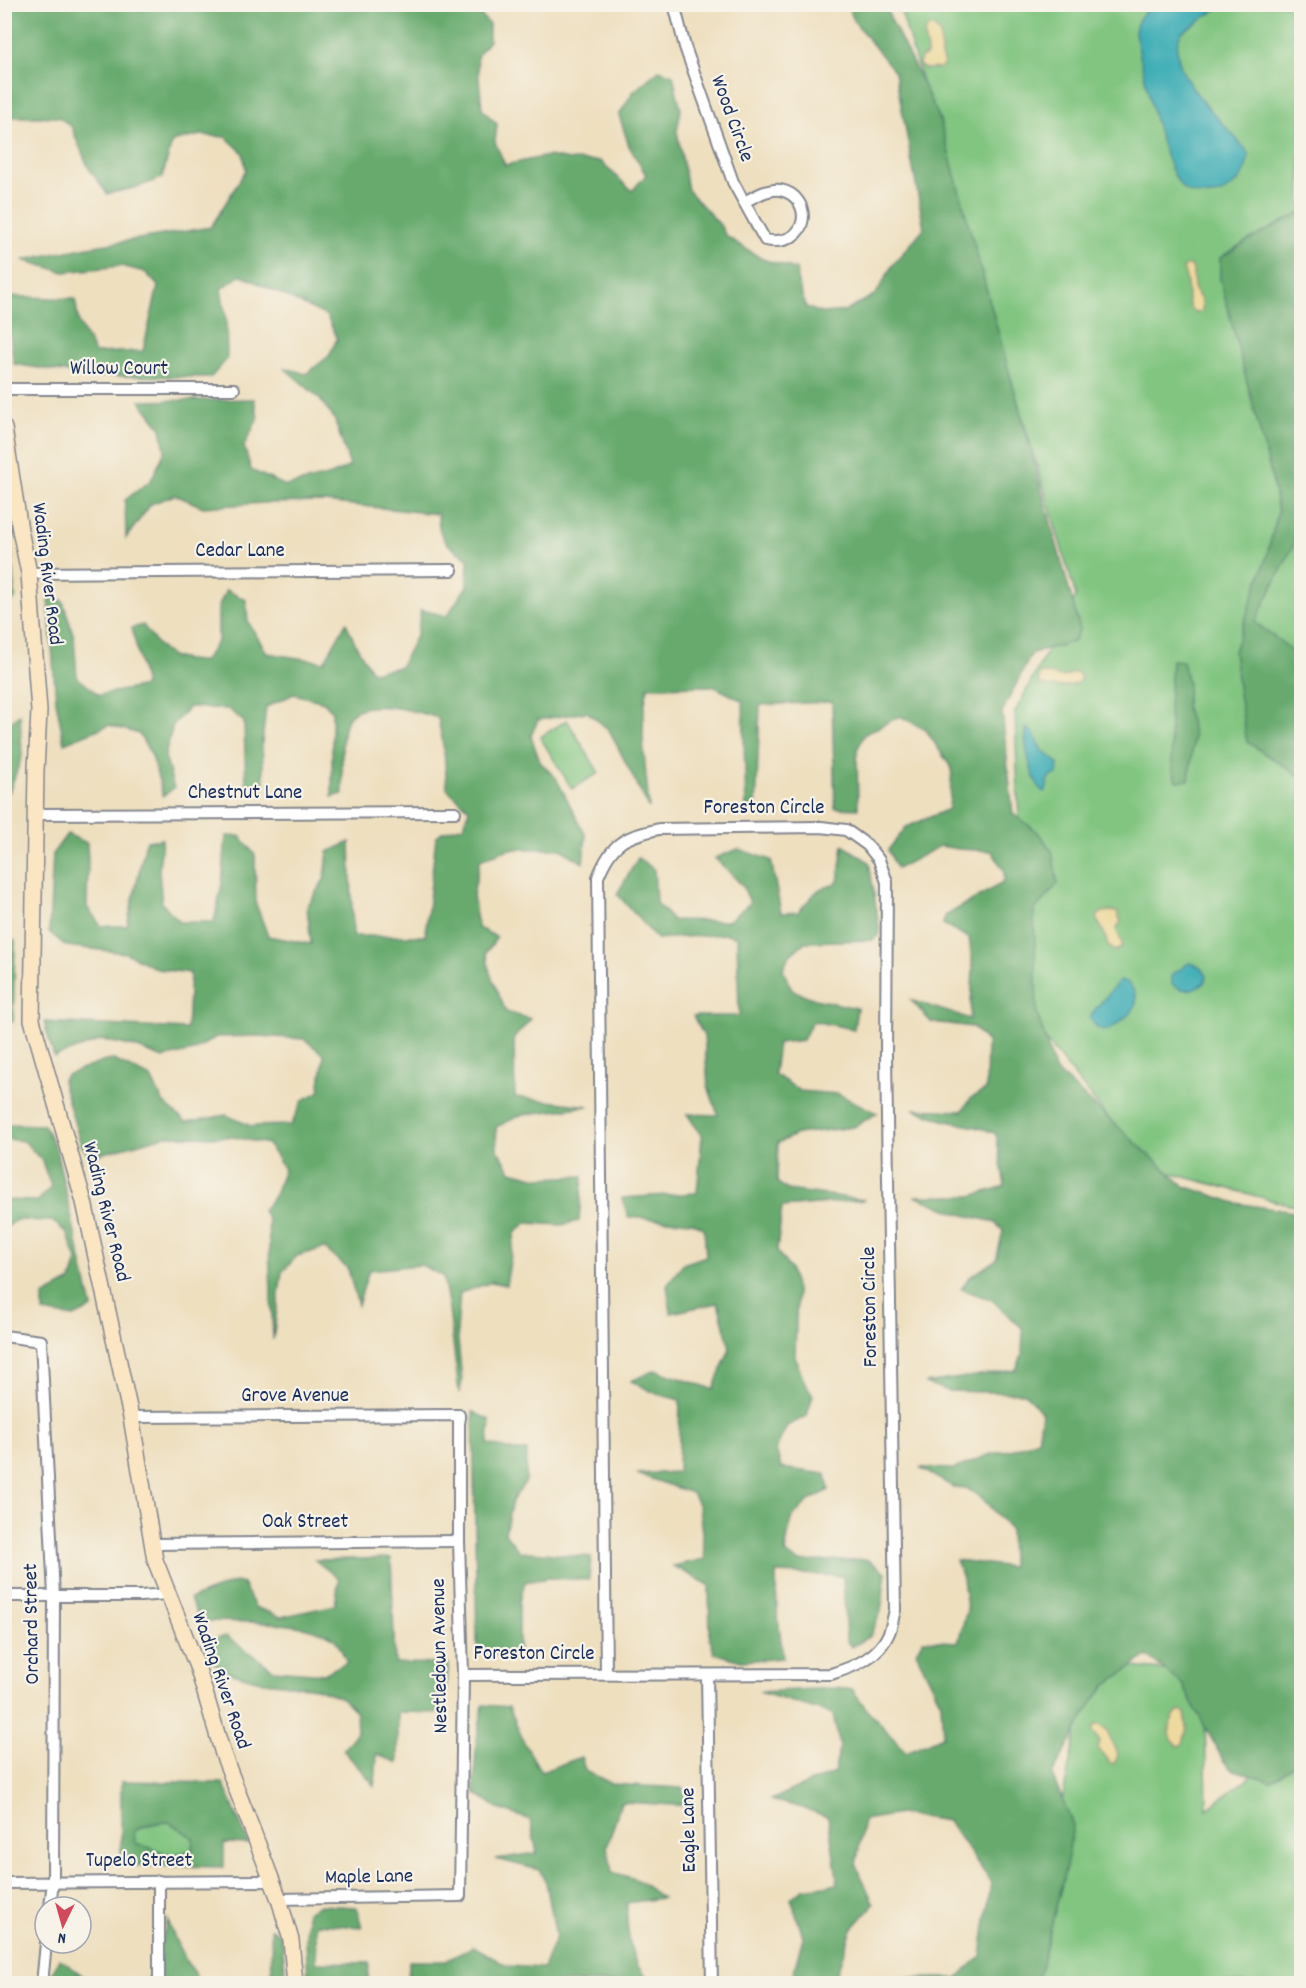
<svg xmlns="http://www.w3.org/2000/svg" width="1306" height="1988" font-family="Dekko,sans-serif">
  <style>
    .green { fill: #81c580; stroke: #4e7a6f; stroke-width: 1.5 }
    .forest { fill: #68aa6e; stroke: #426c66; stroke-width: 1.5; fill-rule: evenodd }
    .sand { fill: #eeda9e; stroke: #84847e; stroke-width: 1.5 }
    .water { fill: #39abb4; stroke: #2a6d89; stroke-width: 1.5 }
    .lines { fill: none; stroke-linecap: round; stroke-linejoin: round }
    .minor-casing { stroke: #84878e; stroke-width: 14 }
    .secondary-casing { stroke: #84878e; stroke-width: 18 }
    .minor { stroke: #fff; stroke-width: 10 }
    .secondary { stroke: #fbe6c4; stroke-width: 15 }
    .labels { text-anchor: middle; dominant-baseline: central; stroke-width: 4.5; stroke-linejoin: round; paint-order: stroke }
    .street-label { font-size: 21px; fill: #1b2f5e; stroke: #f7f3e8 }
  </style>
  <rect width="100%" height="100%" fill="#f7f3e8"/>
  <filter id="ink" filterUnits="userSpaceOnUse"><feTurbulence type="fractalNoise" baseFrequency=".0167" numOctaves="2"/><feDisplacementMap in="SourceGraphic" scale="12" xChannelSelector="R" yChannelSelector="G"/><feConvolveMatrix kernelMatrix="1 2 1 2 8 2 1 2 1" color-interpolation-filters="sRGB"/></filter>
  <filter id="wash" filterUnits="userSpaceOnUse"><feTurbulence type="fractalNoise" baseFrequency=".008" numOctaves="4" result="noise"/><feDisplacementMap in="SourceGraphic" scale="24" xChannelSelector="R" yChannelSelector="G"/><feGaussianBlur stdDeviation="1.35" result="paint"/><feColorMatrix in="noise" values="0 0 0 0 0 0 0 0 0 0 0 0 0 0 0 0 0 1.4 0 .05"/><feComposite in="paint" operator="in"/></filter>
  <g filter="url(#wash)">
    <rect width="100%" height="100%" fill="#eedfbf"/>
    <g class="green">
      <path d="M899,5H1301V1208L1148,1167L1026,1016L1015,712L1076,596Z"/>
      <path d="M567,720L599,773L572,789L540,737Z"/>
      <path d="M1090,1663L1204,1674L1207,1809L1301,1738V1983L1025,1984Z"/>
      <path d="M169,1822L193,1838L192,1851L171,1855L135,1843L134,1832C145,1824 156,1823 169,1822Z"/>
    </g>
    <g class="forest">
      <path d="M4,5H471L489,24V41L477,56L482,109L497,124L495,142L505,165L548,156L570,160L600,161L632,191L646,175L629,146L619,115L633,92L659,70L673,75L681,110L677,131L688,190L720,225L726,236L762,259L796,269L798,284L806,307L821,313L846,311L876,294L892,266L924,228L895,72L854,21L848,5H884L939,117L1080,629L1073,642L1032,653L1002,712L1013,814L1038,832L1052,851L1058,884L1034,910L1037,1013L1055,1070L1184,1186L1236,1203L1301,1213V1760L1271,1781L1231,1769L1223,1760L1182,1684L1147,1656L1106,1685L1089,1708L1052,1775L1073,1825L1066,1867L1037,1983H873L886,1978H957L981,1956L991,1882L948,1821L900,1814L864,1820L856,1865L874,1904L852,1929L833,1983H744L748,1978H792L803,1937L791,1898L803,1889L838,1884L828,1817L803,1808L771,1800L796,1788L834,1773L840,1747L833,1714L759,1692L831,1688L852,1689L865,1707L906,1752L943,1736L941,1703L916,1652L923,1640L958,1642L967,1610L963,1578L956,1560L1011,1567L1010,1529L980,1496L966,1488L953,1487L920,1468L954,1469L991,1454L1014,1449L1038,1440L1042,1413L1025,1393L948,1391L925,1383L1016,1370L1022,1355L1023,1329L992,1300L961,1289L970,1277L996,1260L1003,1231L995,1222L956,1213L915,1196H971L1005,1186L996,1134L984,1129L943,1120L913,1109L962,1111L971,1098L986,1090L987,1042L973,1027L931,1022L911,1000L970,1019L973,970L969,938L943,924L945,916L1004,882V871L992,851L958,849L940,846L897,869L888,850L906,827L949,809L952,769L926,730L900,716L865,734L857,750L858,809L835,808L832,702L760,705L756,812L746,810L743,701L713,686L648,687C638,726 646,768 649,808L609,730L587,712L538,720L531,736L540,762L556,778L586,836L583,863L561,849H509L480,860L473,895L478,928L497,937L486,953L490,973L506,1012L531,1019L514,1038L515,1097L589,1106L521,1115L496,1127L497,1149L511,1171L538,1178L583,1176L579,1221L562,1225L526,1223L515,1233L506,1285L492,1282L460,1293L457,1330L462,1382L459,1393L449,1309L443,1276L421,1265L369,1270L358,1305L348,1269L324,1248L297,1256L282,1272L273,1340L268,1221L263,1210L275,1195L284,1169L268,1144L233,1137L165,1136L90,1157L81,1145L62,1081L66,1075L105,1061L114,1060L151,1078L163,1102L186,1122L226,1115L251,1126L291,1125L303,1100L319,1092L324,1055L304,1039L259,1036L216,1037L193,1051L163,1058L135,1047L102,1040L54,1057L44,1022L187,1029L190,973L157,969L126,953L66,946L49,932L53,853L67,834L87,843L88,861L87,907L101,926H127L146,841L162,839L159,871L162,903L180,922H214L222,883L226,836H240L255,855L256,904L268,936L311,944L307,907L325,878L328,852L350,842L353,936H425L436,837L442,832L464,826L469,809L447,789L444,750L438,718C416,711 360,695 347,720C339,734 343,777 343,794L332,797V711L324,702L294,694L266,707L262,743L264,788H246L244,722L228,709L189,707L173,725L165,756L174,788L163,796L152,756L139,734L109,725L64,743L56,701L48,594L63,601L74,637L77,677L99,695L145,686L132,628L143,625C163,653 168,661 204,661L218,641V608L226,590L246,600L248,622L267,653L324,662L346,623L357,647L372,672L400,667L417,634L421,610L447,616L467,586L468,558C447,546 438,540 438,514L323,502L264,503L203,507L175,495L151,504L126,538L125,500L151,480L165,451L161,428L140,401L254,399L258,418L244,446L251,470L286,486L331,475L350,466L334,418L318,397L283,367L306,374L329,356L337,339L327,316L241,275L221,289L226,317L227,359L211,377L89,376L14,364L5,296L75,299L79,323L95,353L143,351L158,286L145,272L121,266L64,272L23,260L83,248L211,227L246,170L243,153L226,137L200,135L172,142L162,178L138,187L107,194L88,167L71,126L58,117H5Z"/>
      <path d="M1301,212L1302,469L1294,544L1255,622L1289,648L1301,664V777L1247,742L1239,694L1234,651L1266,559L1278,512L1271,474L1220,279V258L1245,242Z"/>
      <path d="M5,522L9,524L15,599L5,607Z"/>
      <path d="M1172,660L1183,661L1188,684L1186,708L1194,735L1189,780L1176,781L1172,767L1169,708Z"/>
      <path d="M20,714L22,757L9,792L5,791V727Z"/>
      <path d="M843,845L869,862L880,933L873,940L805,942L788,957L783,970L792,990L815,999L857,1008L854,1029L812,1021L803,1040L778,1043L774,1074L800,1091L838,1094L877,1113L854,1127L797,1134L778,1143L777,1182L788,1190L865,1200L782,1207L777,1251L790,1269L797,1293L795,1357L804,1381L813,1395L807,1416L787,1426L776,1449L781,1468L826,1474L829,1490L807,1502L791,1519L785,1552L798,1562L866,1559L886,1572L881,1611L870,1636L852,1647L846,1641L843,1576L776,1573L777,1609L783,1658L741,1661L714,1653L710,1639L709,1585L673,1566L705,1559L699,1506L692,1493L637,1474L678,1472L680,1400L657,1394L631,1381L655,1370L713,1389L730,1348L718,1303L671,1313L667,1285L683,1264L706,1256L704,1228L692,1222L628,1217L622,1198L697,1193L702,1136L687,1114L718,1115L708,1086L704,1036L693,1016H739L737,937L727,934L657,939L617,894L638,858L654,869L656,902L672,920L728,921L750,903L743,886L715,858L738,849L771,860L781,913L798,912L817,891L838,882Z"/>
      <path d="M5,935L15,941L13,1022L5,1021Z"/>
      <path d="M5,1124L44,1125L56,1149L92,1308L74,1317L43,1312V1296L71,1281L77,1260L67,1233L52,1221L16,1220L5,1229V1200L38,1201L51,1187L42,1161L24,1141L5,1139Z"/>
      <path d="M473,1412L490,1420L488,1444L514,1451H527L526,1481L512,1501L505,1533L519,1551L591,1557L589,1580L548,1578L525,1582L519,1602V1650L498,1655L477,1646Z"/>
      <path d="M391,1558L395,1663L449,1664L443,1713L398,1712V1763L377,1754L375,1786L343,1750L357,1732L356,1712L342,1698L316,1688L264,1682L228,1672L211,1661L207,1641L226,1636L274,1670L324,1674L347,1662C343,1655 339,1642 333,1638C307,1620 232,1622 200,1621L190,1599L235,1582L243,1584L255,1607L281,1617L335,1605L339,1579L315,1560Z"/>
      <path d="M483,1705L509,1707L524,1742L541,1772L581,1757L585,1770L612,1784L682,1788L692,1806L621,1802L607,1847L612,1872L638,1880L662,1898L627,1903C626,1923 629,1969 651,1979C656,1982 664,1982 670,1983H408L409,1961H446L474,1946L507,1966L543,1968L556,1936L546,1882L539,1870L496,1859L537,1853L530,1820L499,1809L474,1792L476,1744Z"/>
      <path d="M121,1781L223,1783L249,1844L224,1843V1867L121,1865ZM169,1822L193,1838L192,1851L171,1855L135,1843L134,1832C145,1823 156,1823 169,1822Z"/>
      <path d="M320,1905L356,1907L362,1927L316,1924V1962L369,1963L368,1983H308L306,1937L307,1912Z"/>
      <path d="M168,1920C176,1944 186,1965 202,1983L147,1984Z"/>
      <path d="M271,1929L282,1936L286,1983H272Z"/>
      <path d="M60,1959L93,1983H50V1977Z"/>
    </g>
    <g class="sand">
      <path d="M928,27H934L940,34L941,56L944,64L941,68L925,69L919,65L921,58L927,55C928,45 920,37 928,27Z"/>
      <path d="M1186,265L1192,266C1194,273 1193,280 1194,287C1197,297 1205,299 1202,311L1197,313C1185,308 1189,296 1187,285C1187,280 1185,274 1183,269Z"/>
      <path d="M1075,672L1078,673L1081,678L1078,683C1070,687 1046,689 1039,683V676L1042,673L1063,677Z"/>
      <path d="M1110,911L1117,912L1121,922L1116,929L1122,943L1121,948L1115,951L1108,945L1103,930L1097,920L1098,915L1103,912Z"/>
      <path d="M1181,1711L1185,1713L1187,1728L1183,1744L1178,1746C1166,1738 1167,1716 1181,1711Z"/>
      <path d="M1096,1725H1100L1106,1729L1118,1756L1114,1764L1110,1763L1104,1754L1098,1749L1100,1741L1094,1733L1093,1730Z"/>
    </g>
    <g class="water">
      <path d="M1154,5H1229L1220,7L1181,33C1160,73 1229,125 1249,154C1246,174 1239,184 1221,193C1212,197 1192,195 1185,190C1162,171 1142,64 1135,32C1137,19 1143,12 1154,5Z"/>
      <path d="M1027,728C1036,732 1035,740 1040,747C1045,755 1053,756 1058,764L1057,774L1048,778L1046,791L1043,792C1032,782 1022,741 1027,728Z"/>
      <path d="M1189,963C1199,965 1202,967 1207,976L1204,983C1192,990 1183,993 1172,984V975Z"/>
      <path d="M1119,981L1127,982C1149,1004 1127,1017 1109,1030L1097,1028L1090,1018L1094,1011Z"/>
    </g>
  </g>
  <g filter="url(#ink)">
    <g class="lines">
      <g class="minor-casing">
        <g id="minor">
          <path d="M674,4L685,47L733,182L765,240C811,249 814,196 780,190C768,188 754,197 744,202"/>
          <path d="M4,389H234"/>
          <path d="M29,573L452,570"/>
          <path d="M36,814L455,812"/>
          <path d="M4,1336L41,1341L54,1596L53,1881L50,1907"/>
          <path d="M131,1417L459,1415V1541L463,1675L460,1896L279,1899"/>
          <path d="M151,1544L459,1541"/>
          <path d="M4,1596H140L168,1594"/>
          <path d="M463,1675L831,1674C854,1667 879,1657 889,1633C892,1626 893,1617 895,1610L886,1056L887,882L879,860L867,845L846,830L821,827L659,829C624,837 612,842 598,877L606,1674"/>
          <path d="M707,1675L712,1984"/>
          <path d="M4,1883L273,1881"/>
          <path d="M42,1984L46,1943"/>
          <path d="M159,1984V1881"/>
        </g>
      </g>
      <g class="secondary-casing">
        <path id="secondary" d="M4,428L20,530L29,573L39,711L36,770L32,1020L84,1202L131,1417L155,1560L198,1669L223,1754L279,1899L291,1940L295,1984"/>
      </g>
      <use href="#minor" class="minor"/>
      <use href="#secondary" class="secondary"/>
    </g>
  </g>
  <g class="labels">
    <g class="street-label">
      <text transform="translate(731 119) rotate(70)">Wood Circle</text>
      <text x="119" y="370">Willow Court</text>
      <text x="240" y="552">Cedar Lane</text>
      <text transform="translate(46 574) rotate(83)">Wading River Road</text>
      <text x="245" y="794">Chestnut Lane</text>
      <text x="764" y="809">Foreston Circle</text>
      <text transform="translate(105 1212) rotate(76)">Wading River Road</text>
      <text transform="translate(871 1307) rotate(-91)">Foreston Circle</text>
      <text x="295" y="1397">Grove Avenue</text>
      <text x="305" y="1523">Oak Street</text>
      <text transform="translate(33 1624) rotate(-91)">Orchard Street</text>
      <text x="534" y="1655">Foreston Circle</text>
      <text transform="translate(441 1656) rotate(-91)">Nestledown Avenue</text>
      <text transform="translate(220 1681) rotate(71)">Wading River Road</text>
      <text transform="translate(690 1830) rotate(-91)">Eagle Lane</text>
      <text x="139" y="1862">Tupelo Street</text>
      <text transform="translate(369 1878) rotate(-1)">Maple Lane</text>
    </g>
  </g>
  <rect width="1306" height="1988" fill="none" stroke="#f7f3e8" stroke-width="24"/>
  <g transform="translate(63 1925) rotate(185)"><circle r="28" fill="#f7f3e8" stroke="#9fa5b1" stroke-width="1.5"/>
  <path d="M0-4.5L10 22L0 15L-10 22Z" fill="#d1495b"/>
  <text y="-9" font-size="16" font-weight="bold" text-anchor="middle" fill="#1b2f5e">N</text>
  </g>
</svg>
